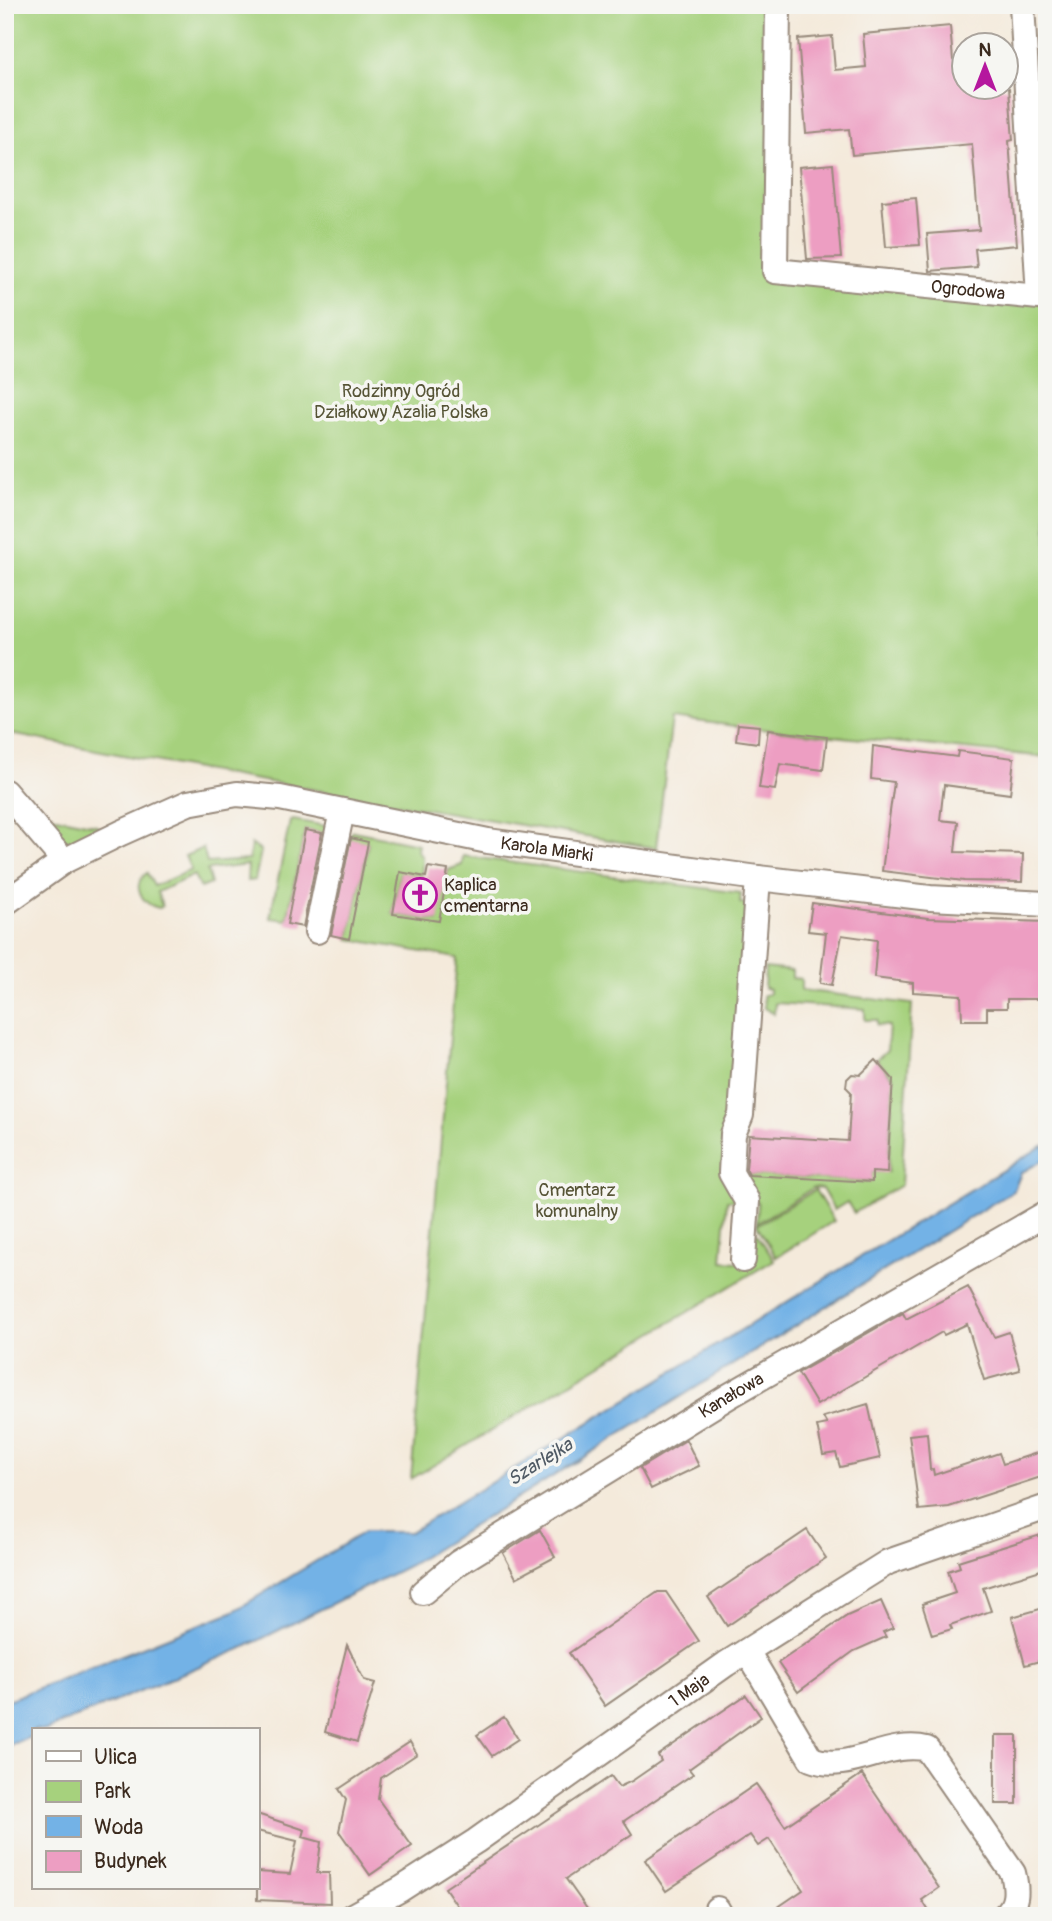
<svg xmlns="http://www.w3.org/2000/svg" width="1052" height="1921" font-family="Pangolin,sans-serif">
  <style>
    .green { fill: #a6d17d; stroke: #707e4e; stroke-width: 2 }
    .water { fill: #73b2e6; stroke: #576e82; stroke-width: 2 }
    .building { fill: #ed9ec2 }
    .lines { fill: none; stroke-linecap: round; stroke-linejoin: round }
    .minor-casing { stroke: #988a7c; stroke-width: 28 }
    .minor { stroke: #fff; stroke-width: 24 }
    .labels { text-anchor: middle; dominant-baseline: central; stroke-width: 7; stroke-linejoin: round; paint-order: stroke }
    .street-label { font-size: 18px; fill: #3b2a1e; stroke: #f6f6f2 }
    .park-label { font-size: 18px; fill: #565436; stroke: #f6f6f2 }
    .poi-label { font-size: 18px; fill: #3b2a1e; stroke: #f6f6f2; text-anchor: start }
    .water-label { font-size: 19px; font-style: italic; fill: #4f5a64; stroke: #f6f6f2 }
  </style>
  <rect width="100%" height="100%" fill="#f6f6f2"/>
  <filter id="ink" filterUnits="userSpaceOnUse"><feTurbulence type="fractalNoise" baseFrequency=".0143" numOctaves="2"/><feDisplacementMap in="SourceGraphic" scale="14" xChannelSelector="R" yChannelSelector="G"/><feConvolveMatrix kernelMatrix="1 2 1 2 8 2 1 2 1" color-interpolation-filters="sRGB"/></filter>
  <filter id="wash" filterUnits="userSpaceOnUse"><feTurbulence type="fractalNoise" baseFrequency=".00686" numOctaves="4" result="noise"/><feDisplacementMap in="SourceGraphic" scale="28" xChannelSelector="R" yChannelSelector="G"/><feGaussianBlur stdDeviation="1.57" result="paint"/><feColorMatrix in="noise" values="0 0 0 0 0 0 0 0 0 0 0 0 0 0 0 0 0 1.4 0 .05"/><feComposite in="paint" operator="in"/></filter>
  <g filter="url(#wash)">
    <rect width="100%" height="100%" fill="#f4eadb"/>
    <g class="green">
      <path d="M5,5H778L775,271L1047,303V757L760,729L672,718L656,848L240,777L5,733Z"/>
      <path d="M51,816L96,825L101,829L77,842L65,841L45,821Z"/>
      <path d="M293,820L326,826L327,834L305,830L287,920L270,918L290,821Z"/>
      <path d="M353,831L418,844L417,850L422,857V876L400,873L393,914L438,921L448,870L462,865L463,856L741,893L740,903L747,904L737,1174L871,1182L872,1172H888L893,1077L876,1060L887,1050L889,1026L877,1025V1020H865V1009L775,1003L774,1014L764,1008L763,995L769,994V989L764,988L765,968L792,971V978L801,979V990L912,1004L901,1185L854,1213L847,1202L834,1210L822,1189L813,1188L757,1223L758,1202L727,1200L722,1261L754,1263L756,1232L774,1260L411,1479L457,958L349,939L368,843L348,838Z"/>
      <path d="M251,844L261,851L255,880L247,881L248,865L207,870L211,884L200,888L194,875L157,892L162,906L159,908C142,905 130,885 147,873L154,886L191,870L185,856L203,848L207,863L249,860Z"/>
      <path d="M815,1190L834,1221L776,1257L757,1225Z"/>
    </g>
    <path class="water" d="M1044,1145L1047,1158L1021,1173L1014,1190L410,1565L241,1649L46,1730H33V1736L5,1747V1701L234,1611L364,1532H410Z"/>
    <g id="blocks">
      <g class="building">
        <path d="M950,26L953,60L964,59V88H1009L1013,140L1009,141L1017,245L975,249L977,267L930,271L927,234L979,230L972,144L852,155L849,129L806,133L798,39L832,36L835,70L866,67L863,34Z"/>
        <path d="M833,164L841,258L807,259L799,167Z"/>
        <path d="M916,198L920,245L886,247L882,201Z"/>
        <path d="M738,724L759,726L758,743L736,740Z"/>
        <path d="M768,730L827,737L823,770L780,764L775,790L759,788Z"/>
        <path d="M873,746L957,757L958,751L1014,758L1010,794L944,785L940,820L958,822L955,852L1023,854L1022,882L964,881L882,871L894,782L871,779Z"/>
        <path d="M305,830L322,833L303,927L287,924Z"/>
        <path d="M351,838L368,842L349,939L331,935Z"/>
        <path d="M428,867L448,870L439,921L393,914L400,872L426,877Z"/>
        <path d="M812,903L928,918L1047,922V999H1007V1008H987V1020H962L961,995L913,992V983L874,978L877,940L842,935L832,985L820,983L826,933L808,931Z"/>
        <path d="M876,1060L893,1079L887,1173L872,1172V1182L749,1175L746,1169L749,1135L848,1141L851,1092L846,1087L847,1079L852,1074L860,1075Z"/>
        <path d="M968,1287L994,1337L1009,1332L1020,1370L984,1380L967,1324L944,1335L942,1332L817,1405L798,1373L903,1313L906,1319Z"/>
        <path d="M868,1404L880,1458L840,1467L836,1453L823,1455L817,1426L827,1424L823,1417Z"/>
        <path d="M927,1433L930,1470L933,1469L934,1475L999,1453L1003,1464L1040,1452L1047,1475L949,1507L919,1510L909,1435Z"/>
        <path d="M686,1440L699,1466L651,1489L640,1468Z"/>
        <path d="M540,1530L555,1557L516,1578L503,1553Z"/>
        <path d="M807,1530L826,1558L727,1626L708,1597Z"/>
        <path d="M1047,1533V1568L983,1588L991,1611L950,1625L952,1629L932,1635L922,1604L955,1593L948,1571L960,1567L958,1561Z"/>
        <path d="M658,1592H666L699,1641L605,1706L569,1653Z"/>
        <path d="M881,1601L893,1628L883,1632L886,1637L854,1651L798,1692L778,1663L847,1616Z"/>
        <path d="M1047,1607V1659L1025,1665L1012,1617Z"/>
        <path d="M347,1645L364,1680L375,1683L357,1742L325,1732Z"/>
        <path d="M746,1695L761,1717L689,1769L693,1774L624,1821L632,1834L566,1879L592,1916H464L445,1888L611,1776L619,1787L632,1781L661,1761L658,1755Z"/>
        <path d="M504,1717L518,1739L492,1756L477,1735Z"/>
        <rect x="995" y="1735" width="22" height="69"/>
        <path d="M410,1742L417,1754L381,1778L378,1799L412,1846L370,1875L339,1831L346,1800L339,1789Z"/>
        <path d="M862,1774L939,1888L922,1900L932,1916H765L803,1890L769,1839L758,1846L750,1835L666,1891L645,1860L756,1784L785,1826Z"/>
        <path d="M257,1814L305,1830L303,1837L321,1842L317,1873H329L330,1903L257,1900V1872L290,1874L297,1841L257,1831Z"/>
      </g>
    </g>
  </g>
  <g filter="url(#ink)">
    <use href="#blocks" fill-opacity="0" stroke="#988a7c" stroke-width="2"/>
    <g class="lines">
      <g class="minor-casing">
        <g id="minor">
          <path id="s1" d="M778,5L775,271L1039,297L1022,5"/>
          <path d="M5,792L64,861"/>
          <path id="s2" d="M5,903L64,861L121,833L188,803L237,794L280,798L488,841L758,878L930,898L1047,904"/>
          <path d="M317,931L342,811"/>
          <path d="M743,1260L747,1201L731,1173L733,1134L741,1115L758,878"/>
          <path id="s3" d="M423,1592L458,1563L729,1396L1047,1213"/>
          <path d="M747,1651L811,1759C849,1774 888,1739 927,1749L1013,1873C1017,1889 1018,1905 1004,1916"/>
          <path d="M717,1909L721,1916"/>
          <path id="s4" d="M352,1916L401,1889L476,1841L726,1664L888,1562L1047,1507"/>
        </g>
      </g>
      <use href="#minor" class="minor"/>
    </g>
  </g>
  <defs>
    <g id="church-ring" transform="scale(1.75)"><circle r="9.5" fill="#f6f6f2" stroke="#b5179e" stroke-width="1.5"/><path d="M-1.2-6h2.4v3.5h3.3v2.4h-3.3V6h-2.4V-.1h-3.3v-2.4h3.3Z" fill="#b5179e"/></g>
  </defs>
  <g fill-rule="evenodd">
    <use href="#church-ring" x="420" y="895"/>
  </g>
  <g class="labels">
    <g class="street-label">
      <text stroke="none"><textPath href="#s1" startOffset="460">Ogrodowa</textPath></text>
      <text stroke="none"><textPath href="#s2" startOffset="574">Karola Miarki</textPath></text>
      <text stroke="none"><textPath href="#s3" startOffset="366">Kanałowa</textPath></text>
      <text stroke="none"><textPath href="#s4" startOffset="406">1 Maja</textPath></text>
    </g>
    <g class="park-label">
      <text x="401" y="391">Rodzinny Ogród<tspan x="401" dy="21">Działkowy Azalia Polska</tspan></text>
      <text x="577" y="1190">Cmentarz<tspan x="577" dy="21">komunalny</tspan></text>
    </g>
    <g class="poi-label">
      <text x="444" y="885">Kaplica<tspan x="444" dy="21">cmentarna</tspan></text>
    </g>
    <g class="water-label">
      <text transform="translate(540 1462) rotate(-32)">Szarlejka</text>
    </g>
  </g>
  <rect width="1052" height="1921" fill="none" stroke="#f6f6f2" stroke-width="28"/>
  <rect x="32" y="1728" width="228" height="161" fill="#f6f6f2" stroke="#aba49d" stroke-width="2"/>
  <rect x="46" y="1751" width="35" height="10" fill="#ffffff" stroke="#aba49d" stroke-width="2"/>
  <text x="94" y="1764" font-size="21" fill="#3b2a1e">Ulica</text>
  <rect x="46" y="1781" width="35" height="21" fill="#a6d17d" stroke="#aba49d" stroke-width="2"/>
  <text x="94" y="1798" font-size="21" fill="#3b2a1e">Park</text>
  <rect x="46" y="1816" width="35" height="21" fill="#73b2e6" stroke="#aba49d" stroke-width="2"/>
  <text x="94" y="1834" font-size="21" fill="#3b2a1e">Woda</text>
  <rect x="46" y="1851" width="35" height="21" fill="#ed9ec2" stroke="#aba49d" stroke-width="2"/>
  <text x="94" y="1868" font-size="21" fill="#3b2a1e">Budynek</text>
  <g transform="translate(985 66)"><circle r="33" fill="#f6f6f2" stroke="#aba49d" stroke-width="2"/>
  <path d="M0-5L12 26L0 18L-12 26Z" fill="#b5179e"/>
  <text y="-10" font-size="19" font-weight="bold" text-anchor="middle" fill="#3b2a1e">N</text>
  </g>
</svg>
